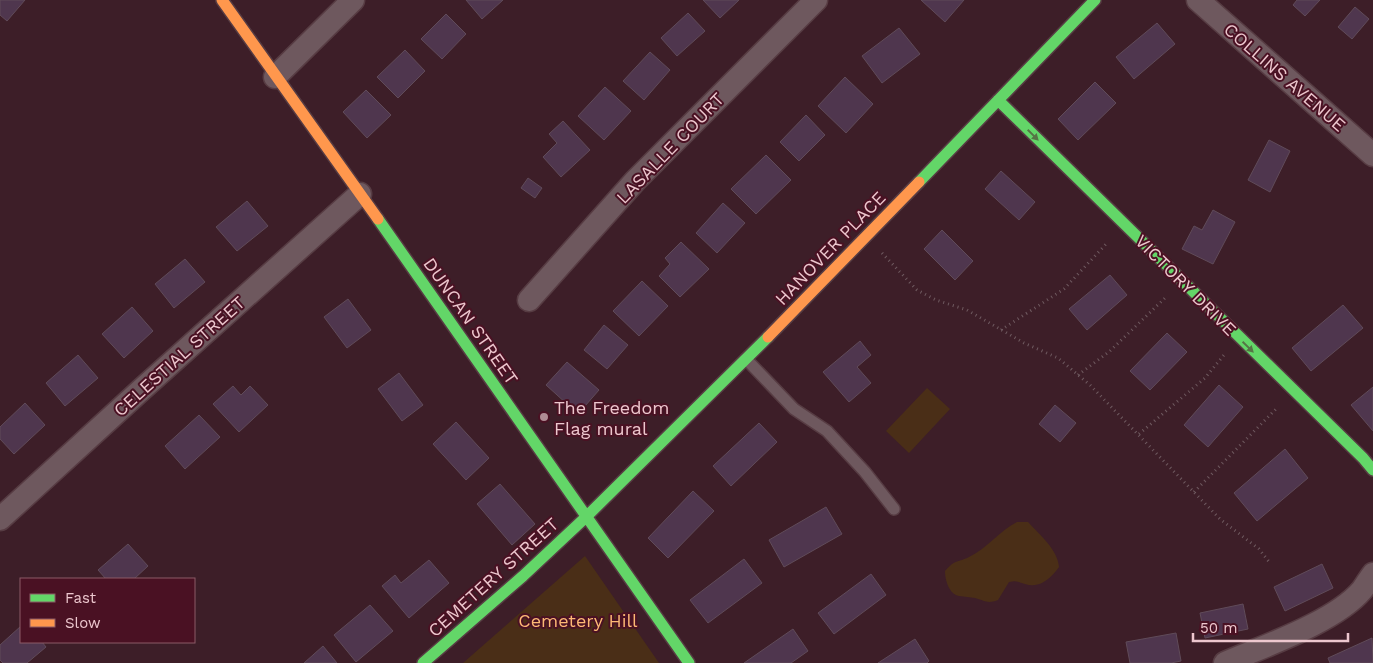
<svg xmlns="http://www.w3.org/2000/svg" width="1373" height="663" viewBox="0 0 1373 663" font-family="'Work Sans',sans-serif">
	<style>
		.green { fill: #4a2e17 }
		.building { fill: #4f364e; stroke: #604b59 }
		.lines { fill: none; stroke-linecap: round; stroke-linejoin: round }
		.lane-casing { stroke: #573c43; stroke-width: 14 }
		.street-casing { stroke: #573c43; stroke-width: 25 }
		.fast-casing { stroke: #573c43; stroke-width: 14 }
		.slow-casing { stroke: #573c43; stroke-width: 14 }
		.path { stroke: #705b61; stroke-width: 3; stroke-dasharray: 1 4; stroke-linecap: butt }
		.lane { stroke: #6e585e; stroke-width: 11 }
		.street { stroke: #6e585e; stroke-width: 22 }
		.fast { stroke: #63d668; stroke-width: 11 }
		.slow { stroke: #ff974d; stroke-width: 11 }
		.oneway { fill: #567446 }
		.poi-dot { fill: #af8c94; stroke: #4a1123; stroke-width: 2 }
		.labels { text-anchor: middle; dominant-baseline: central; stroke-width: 4; stroke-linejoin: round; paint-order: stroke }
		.street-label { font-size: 18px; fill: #edc7ce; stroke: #4a1123 }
		.poi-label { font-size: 18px; fill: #edc7ce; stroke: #4a1123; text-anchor: start }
		.park-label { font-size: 18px; fill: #fdb975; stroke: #4a1123 }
	</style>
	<rect width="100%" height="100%" fill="#3d1e28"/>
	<path class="green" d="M927,388L950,409L909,453L886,431Z
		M1017,522H1028C1040,535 1058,550 1059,567C1051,578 1040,589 1025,584C1017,582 1018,580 1009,582L998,600C987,604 986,601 975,598C970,597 965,597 959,596C949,594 945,580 945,571C957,558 955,564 969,557C988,548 999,531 1017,522Z
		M585,556L659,663H463Z"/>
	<path class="building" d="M0,0H25L7,21L0,15Z
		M466,0H503L482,19Z
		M703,0H739L720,18Z
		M921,0H964L945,22Z
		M1297,0H1320L1305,16L1293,5Z
		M1355,7L1369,19L1352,39L1338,27Z
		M688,13L705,31L677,56L661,38Z
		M446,14L466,34L442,59L421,39Z
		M1157,23L1175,44L1134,79L1116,57Z
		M899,28L920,54L882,83L862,56Z
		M405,50L425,71L398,98L377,77Z
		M650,52L670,70L644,100L623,81Z
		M845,77L873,104L846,133L818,106Z
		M1095,82L1116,103L1078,140L1058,119Z
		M605,87L631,111L604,140L578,116Z
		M366,90L391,115L367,138L343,112Z
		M806,115L825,135L799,161L780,142Z
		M563,121L590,150L561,177L543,157L557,143L549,134Z
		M1269,140L1290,151L1270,192L1248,180Z
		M766,155L791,180L756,214L731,189Z
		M1001,171L1035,202L1019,220L985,189Z
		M528,178L542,188L535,198L521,188Z
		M247,201L268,226L237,251L216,227Z
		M723,203L745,223L717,253L696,233Z
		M1213,210L1235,222L1213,264L1182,249L1194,226L1202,230Z
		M942,230L973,261L955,280L924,249Z
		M681,242L709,269L680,297L659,276L670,264L665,258Z
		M185,259L205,282L174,308L155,284Z
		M1110,275L1127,295L1087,330L1069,309Z
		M642,281L668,306L639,336L613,311Z
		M348,299L371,330L347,348L324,317Z
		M1343,305L1363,328L1311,371L1292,348Z
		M132,307L153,331L124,358L102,334Z
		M604,325L628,345L607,369L584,350Z
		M1167,333L1187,352L1150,390L1130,371Z
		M860,341L871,355L857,367L871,383L849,402L823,372Z
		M78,355L98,378L65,406L46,383Z
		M567,362L599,390L578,414L546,385Z
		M399,373L423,405L402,421L378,389Z
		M1219,385L1243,407L1208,447L1184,425Z
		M233,386L241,395L250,386L268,405L239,432L213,404Z
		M1373,387V431L1351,405Z
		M25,403L45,425L14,454L0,439V427Z
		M1055,405L1076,423L1060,442L1039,424Z
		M199,415L220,437L185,469L165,446Z
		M456,422L489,458L466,480L433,444Z
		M759,423L777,442L731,486L713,466Z
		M1285,449L1308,478L1257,521L1234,493Z
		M500,484L535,524L512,545L477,504Z
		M693,491L714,511L668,558L648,538Z
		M826,507L842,534L784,567L769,540Z
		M128,544L148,566L134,579H106L98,570Z
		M744,559L762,583L708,623L690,600Z
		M429,560L449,583L409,618L382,586L395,575L401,583Z
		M1322,564L1333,588L1285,611L1274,587Z
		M871,574L886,595L834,634L818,613Z
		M1243,604L1248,629L1205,638L1200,613Z
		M370,605L393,631L356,662L334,635Z
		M21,626V642H42L46,647L27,663H3L0,660V645Z
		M793,629L808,651L791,663H744Z
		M1176,633L1181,661L1171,663H1130L1126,642Z
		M1372,638L1373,663H1330L1328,658Z
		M915,639L929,661L927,663H878Z
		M323,646L337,663H304Z"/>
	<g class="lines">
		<g class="lane-casing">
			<path id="lane" d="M746,359L794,409L827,431L865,472L894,509"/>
		</g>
		<g class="street-casing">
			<path id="street" d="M1198,0L1373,155
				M275,77L353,0
				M529,300L635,181L816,0
				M0,519L141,390L360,194
				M1225,663C1264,646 1335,622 1362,590C1366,585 1369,579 1373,574"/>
		</g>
		<g class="fast-casing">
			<path id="fast" d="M998,100L1363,458L1373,470
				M919,182L1095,0
				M378,219L689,663
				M423,663L523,576L586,517L768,337"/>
		</g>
		<g class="slow-casing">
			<path id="slow" d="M222,0L378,219
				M768,337L919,182"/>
		</g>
		<path class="path" d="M882,253L917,290L936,300L967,310L1024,343L1058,358L1090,385L1220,519L1259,549L1270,563
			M1001,330L1064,289L1108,242
			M1078,375L1110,351L1165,298
			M1139,434L1205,378L1224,355
			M1194,492L1278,407"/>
		<use href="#lane" class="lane"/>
		<use href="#street" class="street"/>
		<use href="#fast" class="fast"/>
		<use href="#slow" class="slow"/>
	</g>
	<defs><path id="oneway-solid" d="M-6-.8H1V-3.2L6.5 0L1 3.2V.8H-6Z" transform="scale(1.25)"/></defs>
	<g class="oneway">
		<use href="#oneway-solid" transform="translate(1033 135) rotate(45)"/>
		<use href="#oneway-solid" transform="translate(1248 347) rotate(44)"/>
	</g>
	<circle class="poi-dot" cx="544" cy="417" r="5"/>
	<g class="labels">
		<g class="street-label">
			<text transform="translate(1285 77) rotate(41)">COLLINS AVENUE</text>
			<text transform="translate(670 148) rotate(-46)">LASALLE COURT</text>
			<text transform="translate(830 248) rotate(-46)">HANOVER PLACE</text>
			<text transform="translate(1186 285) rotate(45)">VICTORY DRIVE</text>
			<text transform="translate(471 321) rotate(55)">DUNCAN STREET</text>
			<text transform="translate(179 356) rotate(-42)">CELESTIAL STREET</text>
			<text transform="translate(493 577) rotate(-42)">CEMETERY STREET</text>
		</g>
		<g class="poi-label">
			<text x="554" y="407">The Freedom<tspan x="554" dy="21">Flag mural</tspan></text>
		</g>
		<g class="park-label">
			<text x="578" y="620">Cemetery Hill</text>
		</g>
	</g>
	<rect x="20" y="578" width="175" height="65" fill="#4a1123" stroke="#8b5a67"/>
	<rect x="30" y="594" width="25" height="8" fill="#63d668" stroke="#8b5a67"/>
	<text x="65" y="603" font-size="15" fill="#edc7ce">Fast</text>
	<rect x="30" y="619" width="25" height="8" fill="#ff974d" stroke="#8b5a67"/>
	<text x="65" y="628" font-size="15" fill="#edc7ce">Slow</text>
	<path d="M1193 633v8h155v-8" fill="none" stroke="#edc7ce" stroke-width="2.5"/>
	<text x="1200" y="633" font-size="15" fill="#edc7ce" stroke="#4a1123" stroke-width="4" paint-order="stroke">50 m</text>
</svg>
